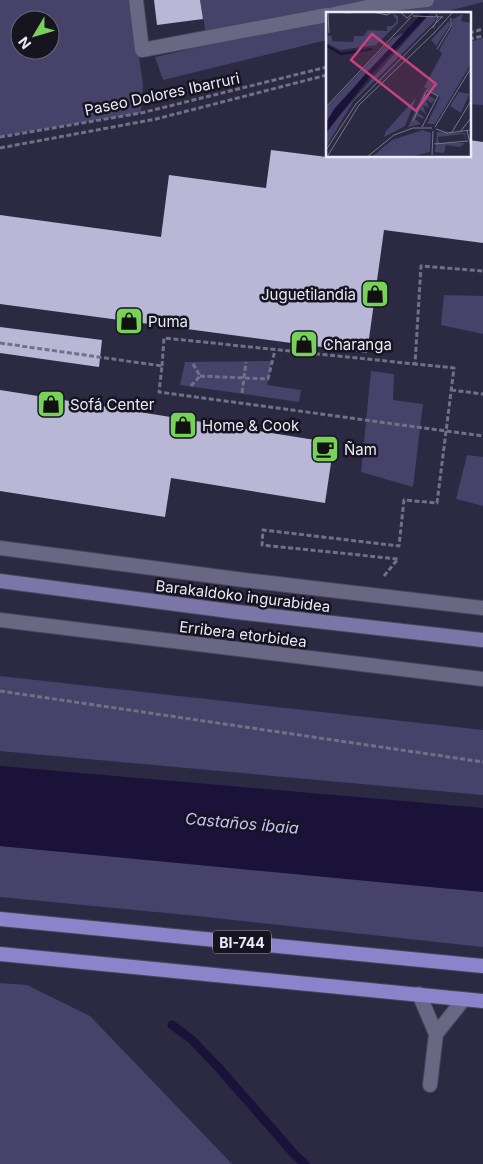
<svg xmlns="http://www.w3.org/2000/svg" width="483" height="1164" viewBox="0 0 483 1164" font-family="Inter,sans-serif">
	<style>
		.green { fill: #474269; fill-rule: evenodd }
		.water { fill: #1a1239 }
		.lines { fill: none; stroke-linecap: round; stroke-linejoin: round }
		.stream { stroke: #1a1239; stroke-width: 9 }
		.building { fill: #b9b7d6 }
		.service-casing { stroke: #48455b; stroke-width: 16 }
		.tertiary-casing { stroke: #48455b; stroke-width: 16 }
		.secondary-casing { stroke: #48455b; stroke-width: 16 }
		.primary-casing { stroke: #48455b; stroke-width: 16 }
		.path { stroke: #727086; stroke-width: 3; stroke-dasharray: 5 2.5; stroke-linecap: butt }
		.service { stroke: #696784; stroke-width: 14 }
		.tertiary { stroke: #696784; stroke-width: 14 }
		.secondary { stroke: #7b76a7; stroke-width: 14 }
		.primary { stroke: #8c84ca; stroke-width: 14 }
		.labels { text-anchor: middle; dominant-baseline: central; stroke-width: 5; stroke-linejoin: round; paint-order: stroke }
		.shield { fill: #15141f; stroke: #abaab9; stroke-width: 1 }
		.shield-label { font-size: 14px; font-weight: bold; fill: #ebeafb }
		.street-label { font-size: 15px; fill: #ebeafb; stroke: #15141f }
		.poi-label { font-size: 15px; fill: #ebeafb; stroke: #15141f; text-anchor: start }
		.water-label { font-size: 16px; font-style: italic; fill: #c4c0fa; stroke: #15141f }
		.inset-river { fill: none; stroke: #1a1239; stroke-width: 2.5 }
		.inset-road { fill: none; stroke: #78768c; stroke-width: 1 }
		.view { fill: #ca427b; fill-opacity: 0.15; stroke: #ca427b; stroke-width: 2.5 }
		.inset-edge { fill: none; stroke: #ebeafb; stroke-width: 2.5 }
	</style>
	<rect width="100%" height="100%" fill="#2c2942"/>
	<path class="green" d="M0,0H131L143,85L141,113L0,136ZM20,20H50V50H20Z
		M200,0H483V2L436,14H327V40L163,80L155,57L208,45Z
		M483,38V105L469,104V42Z
		M444,295L483,296V334L441,325Z
		M272,361L267,385L301,390L299,402L180,385L185,362Z
		M371,371L394,374L393,400L423,404L413,487L361,472Z
		M467,455L483,457V506L456,499Z
		M0,676L483,730V795L0,751Z
		M0,846L483,890V947L197,916L0,897Z
		M0,983L27,985L90,1016L232,1164H0Z"/>
	<path class="water" d="M0,766L483,808V892L0,846Z"/>
	<g class="lines">
		<path class="stream" d="M172,1025L191,1039L218,1067L295,1155L305,1164"/>
	</g>
	<path class="building" d="M154,0H200L203,19L157,25Z
		M469,140L483,142V243L384,230L367,353L0,304V215L161,237L169,175L266,188L271,150L327,157L328,156H469Z
		M0,327L102,340L99,367L0,353Z
		M0,390L334,443L325,503L171,478L165,517L0,491Z"/>
	<g class="lines">
		<g class="service-casing">
			<path id="service" d="M136,0L142,50L327,15
				M334,14L372,6L427,0
				M419,994L436,1034L430,1085
				M436,1034L464,999"/>
		</g>
		<g class="tertiary-casing">
			<path id="tertiary" d="M0,548L244,580L483,608
				M0,620L483,679"/>
		</g>
		<g class="secondary-casing">
			<path id="secondary" d="M0,581L237,612L483,640"/>
		</g>
		<g class="primary-casing">
			<path id="primary" d="M0,919L483,966
				M0,954L483,1001"/>
		</g>
		<path class="path" d="M469,33L483,29
			M469,39L483,36
			M0,137L141,113L327,67
			M0,148L156,119L327,75
			M0,343L162,366L159,392L483,436
			M162,366L164,338L415,364L421,266L483,271
			M200,376L268,379L275,350
			M191,386L200,376L192,362
			M451,390L483,394
			M242,393L246,362
			M384,576L398,559L262,545L263,530L399,546L404,500L437,503L454,368L415,364
			M0,691L483,762"/>
		<use href="#service" class="service"/>
		<use href="#tertiary" class="tertiary"/>
		<use href="#secondary" class="secondary"/>
		<use href="#primary" class="primary"/>
	</g>
	<defs>
		<g id="shop-square" transform="scale(1.4375)"><rect x="-9" y="-9" width="18" height="18" rx="4" fill="#78d158" stroke="#15141f"/><path d="M-5-2.5h2.3a2.7 3.5 0 0 1 5.4 0H5L5.5 6h-11ZM-1.5-2.5h3a1.5 2.3 0 0 0-3 0Z" fill="#111"/></g>
		<g id="cafe-square" transform="scale(1.4375)"><rect x="-9" y="-9" width="18" height="18" rx="4" fill="#78d158" stroke="#15141f"/><path d="M-5.5-4.5H6V0H3Q3 3.5 0 3.5H-2.5Q-5.5 3.5-5.5 0ZM3-3.2v2h1.7v-2ZM-6 4.5H4V6H-6Z" fill="#111"/></g>
	</defs>
	<g fill-rule="evenodd">
		<use href="#shop-square" x="375" y="294"/>
		<use href="#shop-square" x="129" y="321"/>
		<use href="#shop-square" x="304" y="344"/>
		<use href="#shop-square" x="51" y="404"/>
		<use href="#shop-square" x="183" y="425"/>
		<use href="#cafe-square" x="325" y="449"/>
	</g>
	<g class="labels">
		<rect class="shield" x="213" y="930.5" width="58" height="23" rx="4"/>
		<g class="shield-label">
			<text x="242" y="942">BI-744</text>
		</g>
		<g class="street-label">
			<text transform="translate(162 94) rotate(-12)">Paseo Dolores Ibarruri</text>
			<text transform="translate(243 596) rotate(7)">Barakaldoko ingurabidea</text>
			<text transform="translate(243 634) rotate(7)">Erribera etorbidea</text>
		</g>
		<g class="poi-label">
			<text x="356" y="294" text-anchor="end">Juguetilandia</text>
			<text x="148" y="321">Puma</text>
			<text x="323" y="344">Charanga</text>
			<text x="70" y="404">Sofá Center</text>
			<text x="202" y="425">Home &amp; Cook</text>
			<text x="344" y="449">Ñam</text>
		</g>
		<g class="water-label">
			<text transform="translate(242 823) rotate(5)">Castaños ibaia</text>
		</g>
	</g>
	<g transform="translate(326 12)">
		<rect width="145" height="145" fill="#2c2942"/>
		<path d="M66,1L72,4V11L50,33L14,38L0,31V23L6,24V29L27,30L28,24H38L42,18L61,19V14H66L71,9ZM137,2L135,9L145,11V52L109,112H101L114,85L98,75L116,42L113,38L125,17L127,7ZM102,4L110,6L109,9L27,90L0,135V121L12,105ZM123,9L124,13L110,34L105,28ZM80,20L37,64L0,110V96L67,26ZM99,78V82L109,87L106,91L100,88L103,96L97,93L100,102L94,98L92,101L98,105L97,107L91,104L89,107L95,112L82,115ZM145,78L135,101L124,94L133,80L143,82ZM90,86L79,114L58,125L60,119ZM97,118L105,121L104,140L83,145H46L66,128ZM111,120L139,121L140,128L138,122L112,125L113,131H139L134,135L120,133L118,141L109,140Z" fill="#474269"/>
		<path d="M97,0H105L45,63L0,121V110L9,96Z" fill="#1a1239"/>
		<path class="inset-river" d="M0,33L15,42L46,37"/>
		<path class="inset-road" d="M2,0L3,21M8,0L25,1M47,0L61,3L66,0M74,0L81,6L89,0M128,0L145,1M87,4L117,5M107,16L112,6L110,2M108,21L127,0M111,37L125,14V6M0,95L85,5M87,109L101,78L112,84L96,115M109,115L145,56M110,117L121,121L145,118M141,119L145,135M126,120L145,89M134,120L145,106M108,132L142,129M0,138L30,92L117,4M106,143L107,119M1,145L33,93L109,20M41,145L68,123L87,116H106M91,145H123"/>
		<path class="view" d="M46,22L110,72L90,99L25,48Z"/>
		<rect width="145" height="145" class="inset-edge"/>
	</g>
	<g transform="translate(35 35) rotate(232)"><circle r="24" fill="#15141f" stroke="#6b6a77"/>
	<path d="M0-4L9 19L0 12L-9 19Z" fill="#78d158"/>
	<text y="-8" font-size="14" font-weight="bold" text-anchor="middle" fill="#ebeafb">N</text>
	</g>
</svg>
